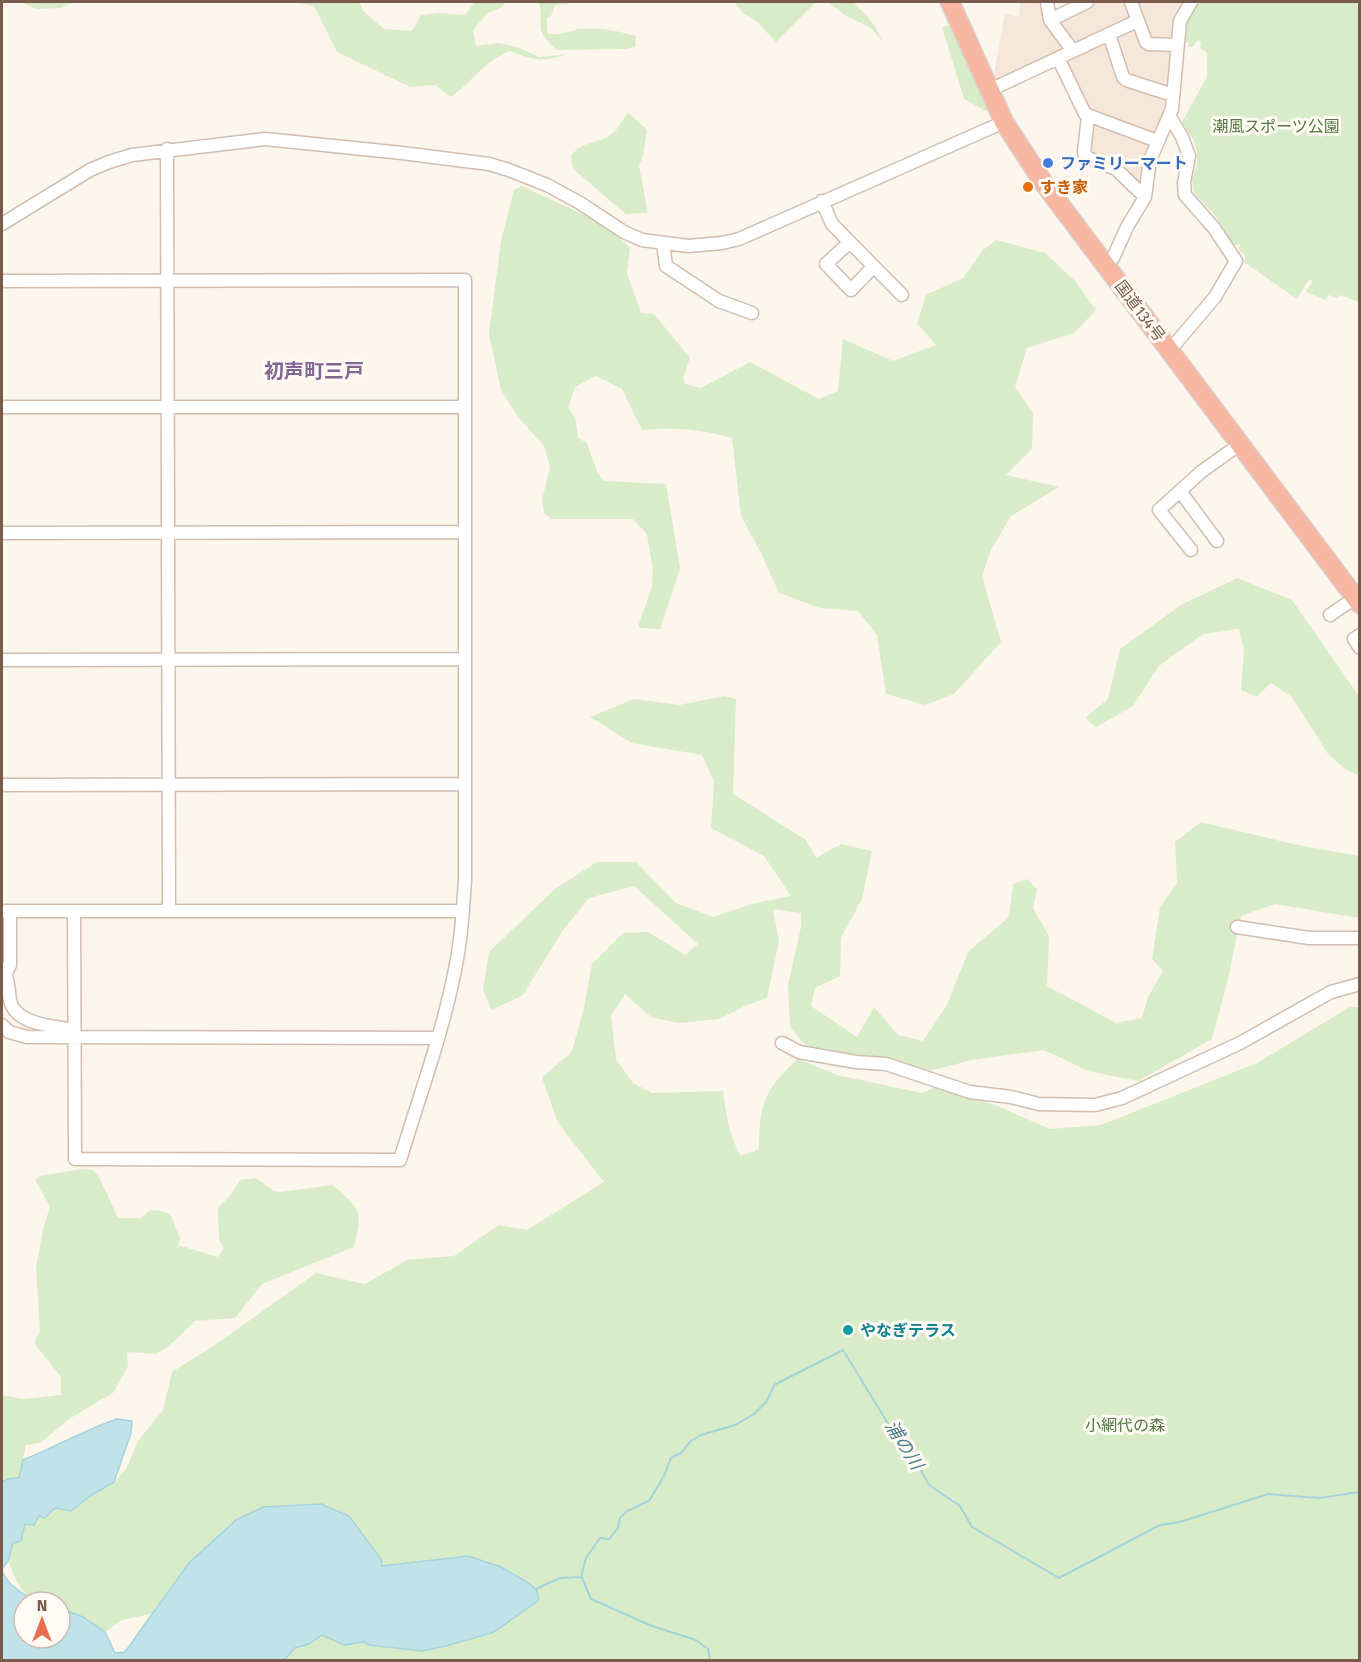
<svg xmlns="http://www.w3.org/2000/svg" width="1361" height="1662" viewBox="0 0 1361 1662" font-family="'Fira Sans','Noto Sans JP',sans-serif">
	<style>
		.residential { fill: #f5e8da }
		.green { fill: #d8ecc9 }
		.water { fill: #bfe3e8; stroke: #a5d3da; stroke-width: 1.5 }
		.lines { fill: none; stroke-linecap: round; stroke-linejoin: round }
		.stream { stroke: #a5d3da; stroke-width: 2 }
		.minor-casing { stroke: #d1beb0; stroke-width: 15 }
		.highway-casing { stroke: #dad1cd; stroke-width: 21 }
		.minor { stroke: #fff; stroke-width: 12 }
		.highway { stroke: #f7b7a3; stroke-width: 18 }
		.shop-dot { fill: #3f7fe0; stroke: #fffaf3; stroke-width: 2 }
		.food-dot { fill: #e8710a; stroke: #fffaf3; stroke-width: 2 }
		.culture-dot { fill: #0f9aa8; stroke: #fffaf3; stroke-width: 2 }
		.labels { text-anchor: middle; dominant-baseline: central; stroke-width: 6; stroke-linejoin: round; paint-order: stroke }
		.park-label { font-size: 16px; fill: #537a41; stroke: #fffaf3 }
		.shop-label { font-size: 16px; font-weight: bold; fill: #366cbe; stroke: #fffaf3; text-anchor: start }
		.food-label { font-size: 16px; font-weight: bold; fill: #c56008; stroke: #fffaf3; text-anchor: start }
		.street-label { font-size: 16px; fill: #7a5c4d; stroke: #fffaf3 }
		.culture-label { font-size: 16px; font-weight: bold; fill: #0d838f; stroke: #fffaf3; text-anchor: start }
		.water-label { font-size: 18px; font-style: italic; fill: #437c86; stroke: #fffaf3 }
		.quarter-label { font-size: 20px; font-weight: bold; fill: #846695; stroke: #fffaf3 }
	</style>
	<rect width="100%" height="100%" fill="#fdf6ec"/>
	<path class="residential" d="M1020,2H1044L1066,47L1065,51L997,81L994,73L1005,13L1019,17Z
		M1092,2H1128L1132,19L1076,45L1056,19Z
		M1134,2H1187L1174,39L1152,41Z
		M1134,26L1144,44L1174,50L1171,88L1129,78L1114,35Z
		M1104,40L1108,41L1121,80L1169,98L1171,101L1155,136L1091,114L1064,59Z
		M1094,122L1151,142L1144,188L1089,156L1090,125Z"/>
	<path class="green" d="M2,2H73L61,8L36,9L23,3Z
		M294,2H359L363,11L384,29L412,31L421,15L439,13L465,15L475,2H507L498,9L488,13L473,30L476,46L498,43L517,47L539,57L569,54C542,62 536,61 510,51C485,60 472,82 451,97L435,85L410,87L337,52L314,6Z
		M539,2H569V4L555,5L551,16L547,19V33C559,37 567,31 579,29C600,27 617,31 636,36L635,47L626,49L557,50C532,29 545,27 539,2Z
		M734,2H816L776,42L756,21L744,14Z
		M828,2H853C866,14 876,25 883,42L870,27L846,16Z
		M1196,2H1359V302L1340,295L1338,298L1329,295L1326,300L1306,292L1313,281L1309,279L1297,299L1244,262L1246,256L1239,250L1240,244L1234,246L1215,215L1194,193L1192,182L1197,164V152L1194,141L1182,122L1207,77V53L1200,48L1201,42L1198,40L1192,47H1188V42L1182,41L1185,22Z
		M954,24L990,113L964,99L942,27Z
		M628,112L647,130L643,156L639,166L648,213L626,214L573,169L571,157C580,141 596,144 609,136C617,132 623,119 628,112Z
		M522,186L604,224L630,247L627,273L641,313L654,314L690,358L683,378L686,384L701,388L750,362L819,399L838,391L843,339L893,361L936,345L917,323L926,295L963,278L982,251L996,240L1045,253L1075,281L1096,310L1074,333L1027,348L1015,387L1033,414L1032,449L1006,475L1059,487L1011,516L991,550L982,576L1001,642L954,694L925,705L886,694L877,635L858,611L820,608L779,593L762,555L741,516L732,438C701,429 674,427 642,430L622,389L596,376L575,387L568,408L575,417L578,438L587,443L598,474L605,481L666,484L680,569L660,629L641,628L638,626L652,587L653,571L647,534L633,519H551L544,513L542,500L550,467L544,446L519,418L501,390L489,334L501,241L514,190Z
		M1237,578L1292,600L1359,696V776L1344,768L1328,754L1292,697L1271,683L1256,697L1241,690L1244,649L1239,629L1203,634L1159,666L1133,706L1096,727L1085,718L1108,699L1120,649L1181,605Z
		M725,696L736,699L733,794L806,840L816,858L841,844L872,851L862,899L841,938L840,976L815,988L811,1006L857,1037L874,1007L898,1035L923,1041L947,1005L968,952L1009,917L1013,884L1027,879L1037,889L1033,908L1049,936L1047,986L1116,1023L1142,1018L1148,997L1163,971L1152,959L1160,907L1177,883L1175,842L1201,822L1293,844L1359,856V918L1275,904L1241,916L1228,979L1212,1039L1138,1081L1088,1071L1044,1050L972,1060L930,1071L809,1049L790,1027L788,985L801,927V913L773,909L779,941L767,998L745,1006L719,1019L678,1023L651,1017L625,994L611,1015L616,1059L633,1083L652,1093L723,1091C726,1114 729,1136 741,1156L759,1149C759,1105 765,1088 798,1059L837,1075L922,1093L936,1087L995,1105L1050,1129L1101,1125L1257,1063L1350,1007H1359V1660H593L592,1659L589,1660H176L125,1652L150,1614L122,1620L105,1632L83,1617L60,1608V1602C25,1602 20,1591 8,1561L13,1543L21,1541L25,1524L55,1508L71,1511L90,1496L114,1482L126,1469L138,1441L163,1410L172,1372L222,1340L316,1273L365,1284L407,1260L454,1256L499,1225L527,1230L604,1182L558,1123L542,1078L572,1051L584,1008L592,964L623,933L648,932L685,955L698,944L634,886L589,898L563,930L523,995L492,1010L483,990L489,952L555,889L597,862H636L676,903L713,917L751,904L791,896L764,856L711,828L714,781L702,755L632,743L590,717L634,699L679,705Z
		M81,1169L93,1170L99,1177L118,1218H141L150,1210C179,1211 169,1220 181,1238L178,1245L218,1257L224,1249L219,1239L218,1208L231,1195L240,1180L256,1178L274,1191L281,1192L333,1185C361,1210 363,1210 354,1247L262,1284L235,1318L195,1321L168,1347L156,1354L127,1352L128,1366L114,1392L69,1419L40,1443L26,1445L19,1478L2,1479V1395L23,1399L61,1395V1377L34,1343L40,1331L36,1267L43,1229L50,1207L35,1180L40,1176Z"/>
	<path class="water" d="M117,1419L132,1421L131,1433L114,1482L90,1496L71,1511L55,1508L45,1518L39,1516L34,1525L25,1524L21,1541L13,1543L8,1561L2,1569V1482L7,1479L19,1478L23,1460C55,1447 85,1430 117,1419Z
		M321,1504L349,1516L381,1559L382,1566L468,1556L501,1567L527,1582L536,1589L539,1600L494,1632L446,1646L422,1651L369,1645L364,1642L344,1645L322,1635L309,1644L295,1648L284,1660H2V1571C9,1588 28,1598 45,1602H24V1638H60V1608L83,1617L105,1632L115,1653L125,1652L189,1563L236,1520L263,1507Z"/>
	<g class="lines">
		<path class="stream" d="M582,1578L591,1599L652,1626L696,1640L708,1649L710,1660
			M536,1589L560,1578L581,1577L586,1558L600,1538L609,1539L618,1528L620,1518L627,1511L649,1501L664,1476L671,1458L681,1453L691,1441L701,1435L735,1425L754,1414L767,1401L774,1385L843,1350L900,1443L916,1461L929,1485L960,1506L972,1527L1059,1578L1160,1525L1180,1522L1268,1494L1319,1498L1360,1492"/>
		<g class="minor-casing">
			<path id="minor" d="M1047,2L1050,20L1073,51
				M1131,2L1146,42L1149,44L1177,45
				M1050,20L1087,2
				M1109,34L1123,77L1126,80L1173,95
				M1058,58L1085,114L1157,141
				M990,90L1137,21
				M1088,116L1084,153L1088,158L1116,169L1145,197
				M167,149L169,911
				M822,201L832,224L902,295
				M2,224L90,170L109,162L132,155L265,139L402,153L489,164L509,170L547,185L580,203L624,232L642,240L688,246L722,243L739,239L1004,122
				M850,242L826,264L851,290L873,267
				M663,243L666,266L719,301L752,313
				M1105,265L1113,258L1127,227L1145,197L1150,160L1172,109L1180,21L1191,2
				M2,281L465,280V881C463,907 462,933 457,959C445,1027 420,1094 400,1160L75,1159L74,911H2
				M1170,350L1215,297L1236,261L1214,228L1185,195L1184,183L1189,156L1182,137L1170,117
				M2,407H465
				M1180,491L1217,541
				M2,533L465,532
				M1191,550L1159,510L1201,472L1240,444
				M1330,615L1355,598
				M1360,635L1354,639L1360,648
				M2,660L465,659
				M2,785L465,784
				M74,911H463
				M1237,927L1309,938H1360
				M2,969C9,977 8,989 10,1000C15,1025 54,1026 74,1030
				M6,973L10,965V911
				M2,1025L9,1032L27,1037L437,1038
				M782,1043L799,1052L856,1062L886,1064L970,1092L1011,1097L1039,1104L1095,1105L1122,1098L1135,1092L1240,1043L1331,992L1360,984"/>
		</g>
		<g class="highway-casing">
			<path id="highway" d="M950,2L1004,122L1043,182L1360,604"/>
		</g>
		<use href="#minor" class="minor"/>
		<use href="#highway" class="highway"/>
	</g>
	<circle class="shop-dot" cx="1048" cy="163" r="6"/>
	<circle class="food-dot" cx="1028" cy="187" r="6"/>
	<circle class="culture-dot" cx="848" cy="1330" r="6"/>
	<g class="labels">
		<g class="park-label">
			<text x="1276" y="126">潮風スポーツ公園</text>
			<text x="1125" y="1425">小網代の森</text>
		</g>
		<g class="shop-label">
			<text x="1060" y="163">ファミリーマート</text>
		</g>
		<g class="food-label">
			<text x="1040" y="187">すき家</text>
		</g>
		<g class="street-label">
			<text transform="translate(1140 311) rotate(53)">国道134号</text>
		</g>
		<g class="culture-label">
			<text x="860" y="1330">やなぎテラス</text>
		</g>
		<g class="water-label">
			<text transform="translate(904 1445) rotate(58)">浦の川</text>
		</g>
		<g class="quarter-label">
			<text x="314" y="371">初声町三戸</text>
		</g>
	</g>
	<rect width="1361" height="1662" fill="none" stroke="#7a5c4d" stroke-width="6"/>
	<g transform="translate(42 1620)"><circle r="28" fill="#fffaf3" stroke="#cabbb1" stroke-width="1.5"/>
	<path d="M0-4.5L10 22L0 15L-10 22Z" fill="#e76f51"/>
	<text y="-9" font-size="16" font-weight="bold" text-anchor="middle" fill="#7a5c4d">N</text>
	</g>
</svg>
